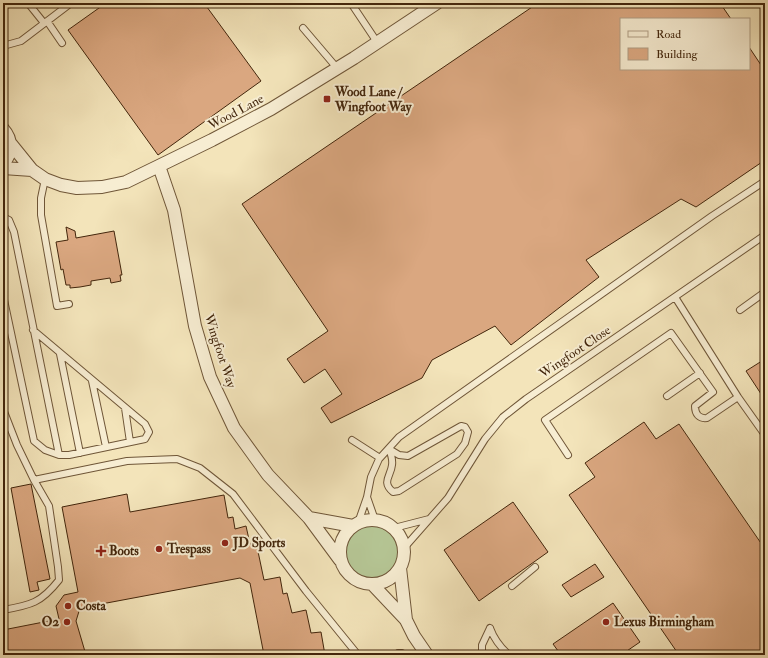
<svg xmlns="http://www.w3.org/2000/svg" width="768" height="658" viewBox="0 0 768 658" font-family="'IM FELL Double Pica',serif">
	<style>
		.green { fill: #b5c594; stroke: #7c7650 }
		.building { fill: #daa780; stroke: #43260c }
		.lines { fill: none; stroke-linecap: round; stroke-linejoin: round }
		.lane-casing { stroke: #6f5638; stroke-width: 8 }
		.street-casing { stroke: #6f5638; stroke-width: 14 }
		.lane { stroke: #f7edd2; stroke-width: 6 }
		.street { stroke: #f7edd2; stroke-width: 12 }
		.poi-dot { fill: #8f2418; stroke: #f7edd2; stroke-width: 1.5 }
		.labels { text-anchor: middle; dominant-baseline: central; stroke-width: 4; stroke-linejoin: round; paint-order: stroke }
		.poi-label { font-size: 13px; font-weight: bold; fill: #43260c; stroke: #f7edd2; text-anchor: start }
		.street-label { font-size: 13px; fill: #43260c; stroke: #f7edd2 }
	</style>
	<rect width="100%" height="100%" fill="#f3e4ba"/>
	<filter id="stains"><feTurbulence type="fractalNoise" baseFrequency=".005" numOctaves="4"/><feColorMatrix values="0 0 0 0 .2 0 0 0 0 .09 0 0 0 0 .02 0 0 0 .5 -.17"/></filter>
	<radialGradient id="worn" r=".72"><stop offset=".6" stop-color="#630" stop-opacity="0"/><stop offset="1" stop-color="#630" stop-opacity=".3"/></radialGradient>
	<path class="green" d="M344 552a28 28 0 1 1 56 0a28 28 0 1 1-56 0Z"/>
	<path class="building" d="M106,3H204L261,81L158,155L68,30Z
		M538,3H720L731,19H621V69H749V47L765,71V160L696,207L681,199L586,260L599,277L511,345L495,326L432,360L422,378L331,423L321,408L342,394L325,369L304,383L287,359L328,331L242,204Z
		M66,227L75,231L76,238L114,231L122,275H120L121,281L111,283L110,278L91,281V285L80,287L70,288V285H66L63,269L61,270L56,242L68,240Z
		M765,359V400L746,371Z
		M644,422L656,439L679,424L765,549V655H679L569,495L595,477L585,463Z
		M31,484L50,579L37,582L39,590L30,592L11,488Z
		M127,494L130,512L224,495L228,518L233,517L235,529L246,526L250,544L256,542L264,580L280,577L283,594L287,593L292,613L306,610L311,633L321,632L325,655H264L250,583L240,578L80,608L76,621L86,655H3V630L59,619L56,606L64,595L78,592L62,507Z
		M513,502L548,552L479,601L444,550Z
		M595,564L604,577L571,597L562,585Z
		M613,603L640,642L621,655H561L553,644Z"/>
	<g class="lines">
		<g class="lane-casing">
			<path id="lane" d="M28,3L44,23
				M351,3L377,42
				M762,3L765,8
				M3,6L12,3
				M47,21L62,43
				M303,28L337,68
				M3,46L21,41L71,3
				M45,179L41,198V215L57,306L69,304
				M3,217L9,220L14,232L59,455H69L145,439L149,432L145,424L33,330
				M3,295L34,441L45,450L59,455
				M675,297L738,397L765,435
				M740,310L765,292
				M60,354L80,453
				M92,381L106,447
				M667,396L700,373
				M125,408L130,442
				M3,409L17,445L34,480L49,506L58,567L59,580C41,603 31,605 3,610
				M461,426L465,427L468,432L465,443L457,454L399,491L393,492C381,482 391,476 392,465C393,459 391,454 389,449L399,455L408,456Z
				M352,440L380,458
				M568,455L545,420L671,333L713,392L695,406C695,414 699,419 707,418L738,397
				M34,480L127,461L151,460L177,459L200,468L233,494L306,591L358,655
				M367,497L375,520
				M358,523L367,497L371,477L379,459L399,437L712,216L765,181
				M394,528L429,519
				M404,548L448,498L485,439L503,417L526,399L765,235
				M512,586L535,567
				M490,628C494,639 500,647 509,655
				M396,655L398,653H402L405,655
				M482,655V645L490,628"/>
		</g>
		<g class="street-casing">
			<path id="street" d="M3,129C13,140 12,154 3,164
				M11,144L32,170L45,179L61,185L77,188L102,187L126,182L212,140L271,109L354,58L437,3
				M159,166L174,210L195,326L210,377L234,428L268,475L309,518L340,560
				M3,168L32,170
				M309,518L353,526
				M340 552a32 32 0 1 1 64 0a32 32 0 1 1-64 0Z
				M400,568L406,620L414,636L427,655
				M373,585L406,620"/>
		</g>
		<use href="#lane" class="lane"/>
		<use href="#street" class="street"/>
	</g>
	<g class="poi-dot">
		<rect x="323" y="95" width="8" height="8" rx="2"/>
		<circle cx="225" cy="543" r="4"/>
		<circle cx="159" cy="549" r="4"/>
		<path d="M99 545h4v4h4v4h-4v4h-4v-4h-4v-4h4z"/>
		<circle cx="68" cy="606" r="4"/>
		<circle cx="67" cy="622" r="4"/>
		<circle cx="606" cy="622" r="4"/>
	</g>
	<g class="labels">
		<g class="poi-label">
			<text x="335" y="92">Wood Lane /<tspan x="335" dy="15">Wingfoot Way</tspan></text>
			<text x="233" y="543">JD Sports</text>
			<text x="167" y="549">Trespass</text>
			<text x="109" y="551">Boots</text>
			<text x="76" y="606">Costa</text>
			<text x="59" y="622" text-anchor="end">O2</text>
			<text x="614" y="622">Lexus Birmingham</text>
		</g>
		<g class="street-label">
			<text transform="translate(236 112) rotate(-28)">Wood Lane</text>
			<text transform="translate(220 351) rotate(72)">Wingfoot Way</text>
			<text transform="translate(575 352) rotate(-34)">Wingfoot Close</text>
		</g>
	</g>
	<rect width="768" height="658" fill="none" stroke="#f3e4ba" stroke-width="16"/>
	<rect x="4" y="4" width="760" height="650" fill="none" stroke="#43260c" stroke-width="2"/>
	<rect x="8" y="8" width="752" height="642" fill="none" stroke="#43260c"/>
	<rect x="620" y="18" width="130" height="52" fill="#f7edd2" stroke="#af9d83"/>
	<rect x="628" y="31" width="20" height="6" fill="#f7edd2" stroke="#af9d83"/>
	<text x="656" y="38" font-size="12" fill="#43260c">Road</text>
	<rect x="628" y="48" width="20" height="12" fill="#daa780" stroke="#af9d83"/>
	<text x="656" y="58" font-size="12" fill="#43260c">Building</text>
	<rect width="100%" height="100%" filter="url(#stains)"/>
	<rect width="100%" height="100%" fill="url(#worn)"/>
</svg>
